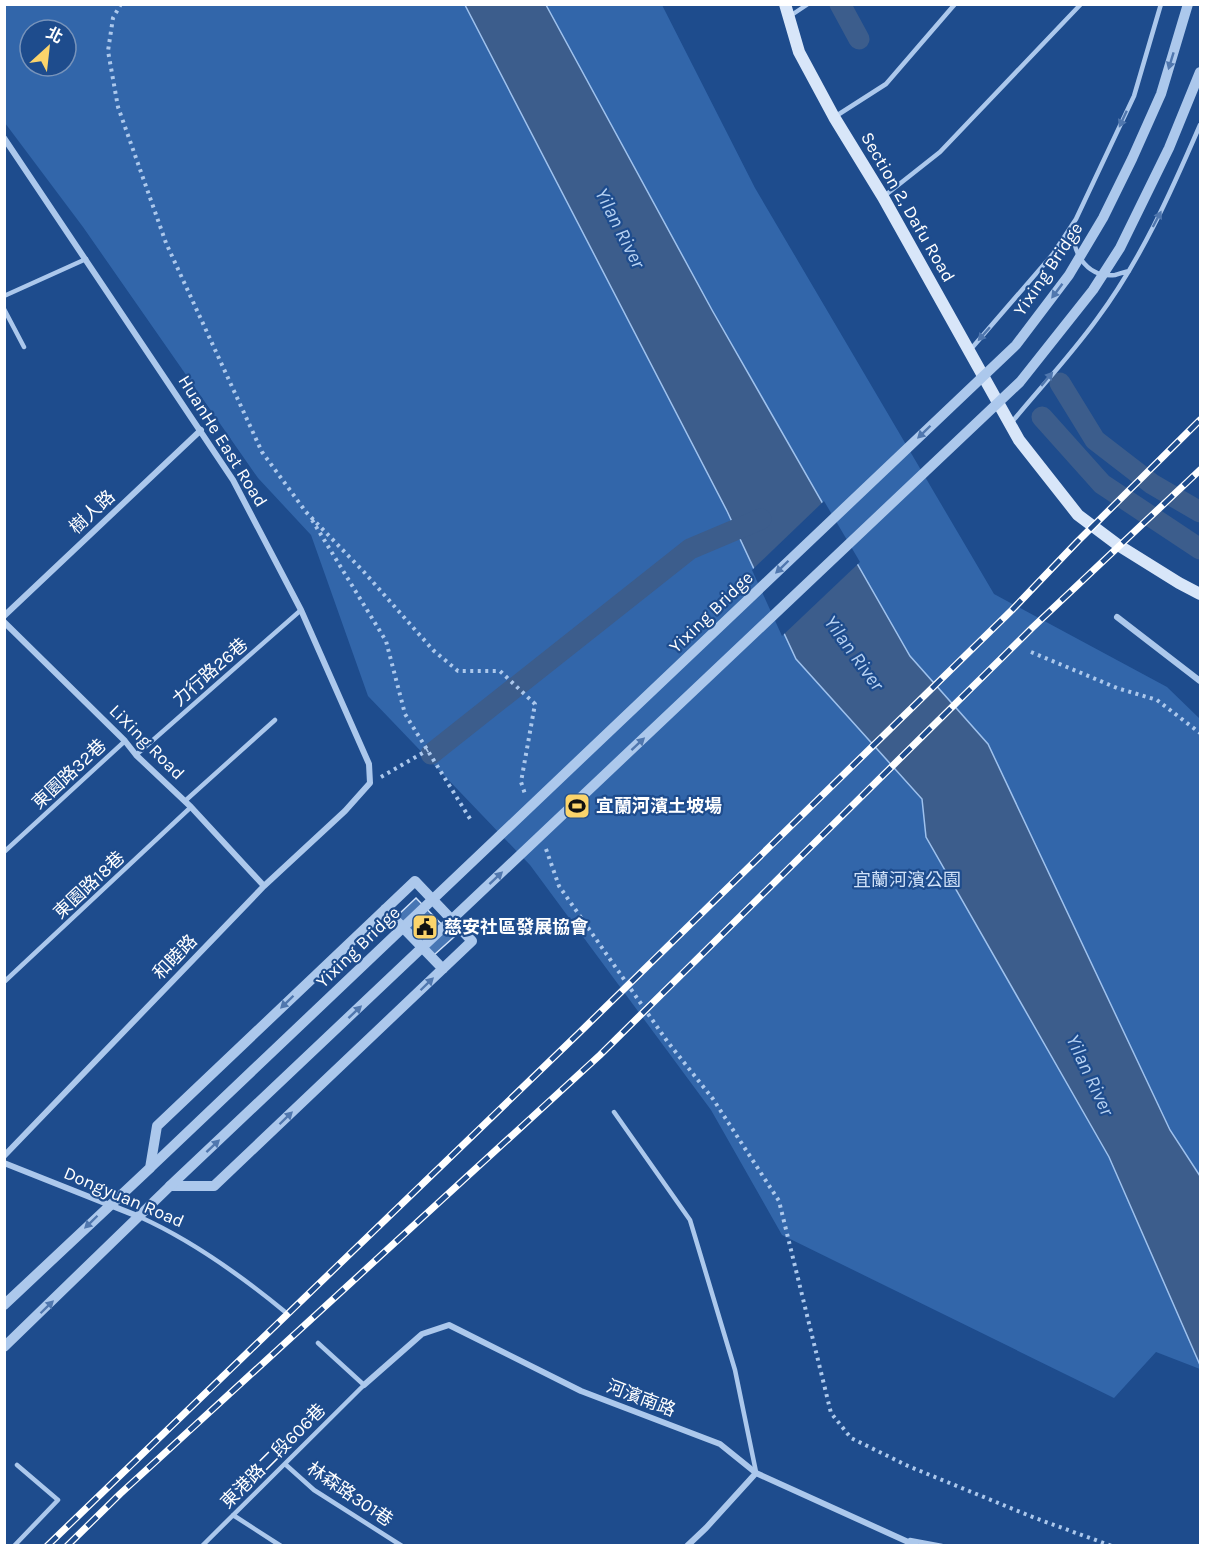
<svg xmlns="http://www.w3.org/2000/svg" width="1205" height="1550" viewBox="0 0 1205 1550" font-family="Karla,'Noto Sans TC',sans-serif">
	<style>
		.green { fill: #3266aa; fill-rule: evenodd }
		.water { fill: #3c5d8c; stroke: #9fc2ee; stroke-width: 1.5 }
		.pier { fill: #1e4c8d }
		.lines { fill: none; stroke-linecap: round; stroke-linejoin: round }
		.canal { stroke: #3c5d8c; stroke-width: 21 }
		.building { fill: #4776b4; stroke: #d1e2f9; stroke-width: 1.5 }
		.path { stroke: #acc8ec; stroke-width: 4; stroke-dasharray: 3 4.5; stroke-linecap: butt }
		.service { stroke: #acc8ec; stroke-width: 4.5 }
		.minor { stroke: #acc8ec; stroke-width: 6 }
		.tertiary { stroke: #acc8ec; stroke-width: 10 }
		.secondary { stroke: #d8e6f9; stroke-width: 12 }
		.rail-casing { stroke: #fff; stroke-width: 7 }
		.rail { stroke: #1e4c8d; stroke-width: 4.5; stroke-dasharray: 14; stroke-linecap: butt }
		.tertiary-bridge { stroke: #acc8ec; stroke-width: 10 }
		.oneway { fill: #5077ae }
		.labels { text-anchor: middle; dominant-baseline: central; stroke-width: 4.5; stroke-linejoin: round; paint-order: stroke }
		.street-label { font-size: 18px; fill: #fff; stroke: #1e4c8d }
		.poi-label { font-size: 18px; font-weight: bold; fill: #fff; stroke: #1e4c8d; text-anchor: start }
		.park-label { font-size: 18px; fill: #d1e2f9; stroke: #1e4c8d }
		.water-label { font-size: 20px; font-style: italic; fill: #b7d2f3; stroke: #1e4c8d }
	</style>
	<rect width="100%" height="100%" fill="#1e4c8d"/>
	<path class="green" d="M5,5H662L755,188L994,594L1167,687L1200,719V1369L1156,1352L1114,1398L782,1235L711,1110L530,865L368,696L311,535L258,478L83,227L5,123ZM30,30H66V66H30Z"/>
	<path class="water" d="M465,5H546L712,310L910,656L988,744L1170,1130L1200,1176V1365L1109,1157L926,837L922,799L796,659L727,511Z"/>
	<path class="pier" d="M824,501L860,562L782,636L752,570Z"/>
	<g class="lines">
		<path class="canal" d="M840,4L859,39
			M1060,383L1095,440L1152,484L1200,512
			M1042,417L1102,484L1200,549
			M431,754L690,549L761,519"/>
	</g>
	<path class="building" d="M416,898L454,937L434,955L397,916Z"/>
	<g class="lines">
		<path class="path" d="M121,4L113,18L108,51L118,107L166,243L262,452L306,512L364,572L433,650L458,671H500L535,704L521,782L525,794
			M312,520L386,641L405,714L472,822
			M1031,652L1117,688L1157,700L1200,733
			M381,777L428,750
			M546,849L559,886L667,1041L713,1099L779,1201L831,1413L851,1438L908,1466L1035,1518L1112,1546"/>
		<path class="service" d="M790,16L808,4
			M836,116L886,84L955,4
			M883,197L940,152L1081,4
			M1075,225C1069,250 1086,278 1115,275C1119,274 1124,272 1129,271
			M4,296L86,259
			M4,309L24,347
			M971,349L1053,254L1076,219L1134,96L1161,4
			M1012,422C1040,388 1071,355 1097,319C1141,260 1171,192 1200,125
			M136,755L301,610
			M185,801L275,720
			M4,852L125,741
			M4,982L191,807
			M614,1112L690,1220L735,1370L756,1472
			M140,1217C193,1241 239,1274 284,1311
			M285,1464L314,1490L402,1546
			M233,1515L281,1546
			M910,1540L942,1546
			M14,1546L58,1500L17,1465
			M202,1546L364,1385L318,1343"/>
		<path class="minor" d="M4,138L233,480L301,610L369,764L370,783L345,811L264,886L4,1156
			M4,616L201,430
			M1117,617L1200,681
			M4,622L125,741L136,755L191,807L264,886
			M4,1163L140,1217
			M364,1385L422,1334L449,1325L581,1391L720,1444L756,1473L917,1546
			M687,1546L706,1528L756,1473"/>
		<path class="tertiary" d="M385,909L443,969
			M4,1305L150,1168L157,1126L415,881L472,941L214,1186H170L4,1347"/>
		<path class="secondary" d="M785,4L799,52L834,117L883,197L1019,440L1078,515L1118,545L1179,583L1200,594"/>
		<g class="rail-casing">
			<path id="rail" d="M47,1546L579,1033L1012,610L1078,541L1200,420
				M67,1546L120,1494L600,1055L1032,628L1200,470"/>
		</g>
		<use href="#rail" class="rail"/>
		<path class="tertiary-bridge" d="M150,1168L1016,345L1069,275L1103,218L1132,159L1161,94L1188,4
			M170,1186L1020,382L1093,290L1120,248L1169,148L1200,72"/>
	</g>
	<defs><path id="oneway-solid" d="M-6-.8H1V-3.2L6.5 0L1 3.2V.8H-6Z" transform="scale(1.5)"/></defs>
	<g class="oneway">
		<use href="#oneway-solid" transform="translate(1171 61) rotate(107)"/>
		<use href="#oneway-solid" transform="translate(1123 119) rotate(115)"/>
		<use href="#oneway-solid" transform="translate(1157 219) rotate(-62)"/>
		<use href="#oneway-solid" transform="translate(1057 291) rotate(127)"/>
		<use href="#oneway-solid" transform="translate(984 334) rotate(131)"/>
		<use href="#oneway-solid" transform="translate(1047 379) rotate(-50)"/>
		<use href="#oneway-solid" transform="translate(924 432) rotate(136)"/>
		<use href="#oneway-solid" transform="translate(782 567) rotate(136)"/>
		<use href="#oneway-solid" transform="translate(638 744) rotate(-43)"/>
		<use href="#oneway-solid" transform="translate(496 878) rotate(-43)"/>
		<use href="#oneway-solid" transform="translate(427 984) rotate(-44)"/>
		<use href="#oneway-solid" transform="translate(287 1002) rotate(136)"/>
		<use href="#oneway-solid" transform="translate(355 1012) rotate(-43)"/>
		<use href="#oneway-solid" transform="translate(286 1118) rotate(-44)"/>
		<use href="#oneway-solid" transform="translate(213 1146) rotate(-43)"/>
		<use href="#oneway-solid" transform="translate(91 1222) rotate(136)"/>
		<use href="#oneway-solid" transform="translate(47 1307) rotate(-44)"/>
	</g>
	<defs>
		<g id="stadium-square" transform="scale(1.35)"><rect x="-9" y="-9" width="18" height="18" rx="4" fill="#fbd46b" stroke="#1e4c8d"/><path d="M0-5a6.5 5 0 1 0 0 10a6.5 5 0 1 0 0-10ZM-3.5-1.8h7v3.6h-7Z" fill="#111"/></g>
		<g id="civic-square" transform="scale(1.35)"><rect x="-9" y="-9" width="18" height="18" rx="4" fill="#fbd46b" stroke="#1e4c8d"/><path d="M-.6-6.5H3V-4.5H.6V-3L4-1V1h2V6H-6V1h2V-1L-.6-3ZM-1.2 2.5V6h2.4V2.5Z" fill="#111"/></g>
	</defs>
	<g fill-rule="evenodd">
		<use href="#stadium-square" x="577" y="806"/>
		<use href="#civic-square" x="425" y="927"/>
	</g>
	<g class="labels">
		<g class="street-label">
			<text transform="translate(908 207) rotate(60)">Section 2, Dafu Road</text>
			<text transform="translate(1048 269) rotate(-56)">Yixing Bridge</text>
			<text transform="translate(223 441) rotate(58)">HuanHe East Road</text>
			<text transform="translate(92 512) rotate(-43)">樹人路</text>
			<text transform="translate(711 612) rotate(-44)">Yixing Bridge</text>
			<text transform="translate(210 672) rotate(-41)">力行路26巷</text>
			<text transform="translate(147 742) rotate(45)">LiXing Road</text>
			<text transform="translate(69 774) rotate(-43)">東園路32巷</text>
			<text transform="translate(89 885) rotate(-43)">東園路18巷</text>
			<text transform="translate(358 947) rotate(-44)">Yixing Bridge</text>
			<text transform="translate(175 957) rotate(-46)">和睦路</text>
			<text transform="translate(124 1197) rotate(23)">Dongyuan Road</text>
			<text transform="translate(641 1398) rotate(21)">河濱南路</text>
			<text transform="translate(273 1456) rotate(-45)">東港路二段606巷</text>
			<text transform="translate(350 1494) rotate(34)">林森路301巷</text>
		</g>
		<g class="poi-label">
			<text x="596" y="806">宜蘭河濱土坡場</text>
			<text x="444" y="927">慈安社區發展協會</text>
		</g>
		<g class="park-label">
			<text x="907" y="880">宜蘭河濱公園</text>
		</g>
		<g class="water-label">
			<text transform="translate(620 228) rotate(63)">Yilan River</text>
			<text transform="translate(854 653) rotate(54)">Yilan River</text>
			<text transform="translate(1090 1075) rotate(65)">Yilan River</text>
		</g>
	</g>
	<rect width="1205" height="1550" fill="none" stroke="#ffffff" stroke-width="12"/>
	<g transform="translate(48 48) rotate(27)"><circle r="28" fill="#1e4c8d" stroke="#7894bb" stroke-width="1.5"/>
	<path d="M0-4.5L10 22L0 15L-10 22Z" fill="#fbd46b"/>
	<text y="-9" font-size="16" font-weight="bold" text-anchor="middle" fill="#ffffff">北</text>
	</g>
</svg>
